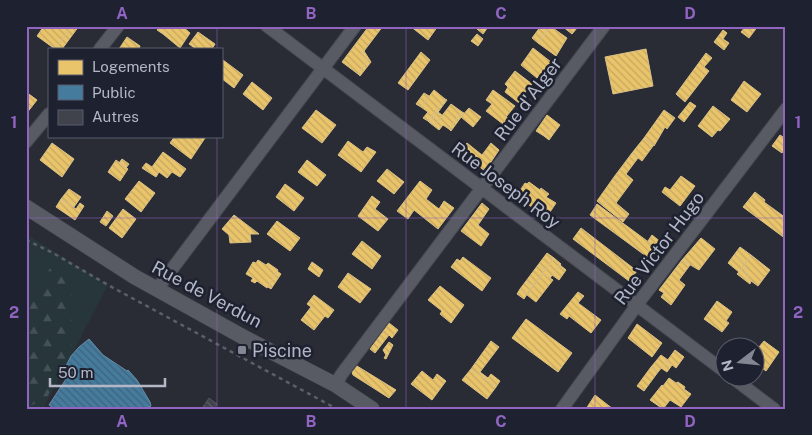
<svg xmlns="http://www.w3.org/2000/svg" width="812" height="435" viewBox="0 0 812 435" font-family="'Public Sans',sans-serif">
	<style>
		.green { fill: #27363b }
		.forest { fill: url(#forest-firs) }
		.homes { fill: url(#homes-back-hatch); stroke: #d9c086 }
		.public { fill: url(#public-back-hatch); stroke: #668da9 }
		.building { fill: url(#building-back-hatch); stroke: #51545d }
		.lines { fill: none; stroke-linecap: round; stroke-linejoin: round }
		.minor-casing { stroke: #45484e; stroke-width: 14 }
		.tertiary-casing { stroke: #45484e; stroke-width: 16 }
		.path { stroke: #5c5f67; stroke-width: 2.5; stroke-dasharray: 4 4; stroke-linecap: butt }
		.minor { stroke: #585b63; stroke-width: 12 }
		.tertiary { stroke: #585b63; stroke-width: 15 }
		.grid { fill: none; stroke: #9164c2; stroke-width: 1; stroke-opacity: 0.55 }
		.poi-dot { fill: #838693; stroke: #1d2130; stroke-width: 2 }
		.labels { text-anchor: middle; dominant-baseline: central; stroke-width: 5; stroke-linejoin: round; paint-order: stroke }
		.street-label { font-size: 18px; fill: #b3b7c6; stroke: #1d2130 }
		.poi-label { font-size: 18px; fill: #b3b7c6; stroke: #1d2130; text-anchor: start }
		.neatline { fill: none; stroke: #9164c2; stroke-width: 2 }
		.grid-label { font-size: 16px; text-anchor: middle; font-weight: bold; fill: #9164c2 }
	</style>
	<defs>
		<pattern id="forest-firs" width="22" height="20" patternUnits="userSpaceOnUse" patternTransform="scale(1.25)"><rect width="22" height="20" fill="#27363b"/><path d="M5 1l3.5 6h-7zM16 11l3.5 6h-7z" fill="#445156"/></pattern>
		<pattern id="homes-back-hatch" width="6" height="6" patternUnits="userSpaceOnUse" patternTransform="scale(1.25)"><rect width="6" height="6" fill="#e9c46a"/><path d="M-1 5l2 2M0 0l6 6M5-1l2 2" fill="none" stroke="#c5a861"/></pattern>
		<pattern id="public-back-hatch" width="6" height="6" patternUnits="userSpaceOnUse" patternTransform="scale(1.25)"><rect width="6" height="6" fill="#457b9d"/><path d="M-1 5l2 2M0 0l6 6M5-1l2 2" fill="none" stroke="#40637b"/></pattern>
		<pattern id="building-back-hatch" width="6" height="6" patternUnits="userSpaceOnUse" patternTransform="scale(1.25)"><rect width="6" height="6" fill="#40434b"/><path d="M-1 5l2 2M0 0l6 6M5-1l2 2" fill="none" stroke="#595c63"/></pattern>
	</defs>
	<rect width="100%" height="100%" fill="#292c35"/>
	<path class="green" d="M26,234L108,285L43,409H26Z"/>
	<path class="forest" d="M52,264L71,275L72,344L46,400L26,407V314Z"/>
	<path class="homes" d="M44,26H72L55,49L37,36Z
		M72,26H79L62,49H55Z
		M160,26H169L163,34L157,30Z
		M169,26H182L190,33L180,48L163,34Z
		M369,26H383L361,55L368,60L358,74L342,62Z
		M410,26H438L428,40Z
		M479,26H487L488,27L483,34L477,29Z
		M541,26H550L538,43L532,38Z
		M550,26L567,38L556,56L538,43Z
		M562,26H576L577,28L572,34Z
		M746,26H758L749,38L741,32Z
		M723,30L727,33L723,39L729,43L724,50L714,42Z
		M198,32L215,44L212,49H196L189,44Z
		M477,34L483,39L478,46L471,41Z
		M127,37L140,46L139,49H119Z
		M533,48L551,62L537,78L521,65Z
		M646,49L653,86L613,94L605,57Z
		M364,51L371,62L360,76L358,74L368,60L361,55Z
		M421,52L430,60L408,90L398,83Z
		M706,53L712,58L704,67L709,71L685,102L676,94Z
		M223,60L243,75L234,88L221,78V62Z
		M515,71L532,84L522,96L524,97L519,103L505,92L508,87L505,84Z
		M744,81L761,94L747,112L731,100Z
		M252,82L272,98L263,110L243,94Z
		M434,90L445,99L428,121L423,118L428,112L421,107Z
		M493,90L515,106L506,117L508,118L503,124L486,111L492,104L486,100Z
		M26,92L37,100L26,114Z
		M424,93L429,96L421,107L416,104Z
		M445,99L447,100L430,123L428,121Z
		M690,102L696,106L684,122L678,117Z
		M451,104L462,112L449,129L443,125L439,130L434,126Z
		M713,106L730,119L720,131L718,130L712,137L698,126Z
		M469,108L481,117L473,127L461,117Z
		M316,110L336,125L322,143L302,128Z
		M664,110L675,118L667,129L665,127L654,146L644,138Z
		M438,112L442,115L434,126L430,123Z
		M462,112L464,113L451,131L449,129Z
		M547,115L560,125L554,133L549,129L544,136L536,131Z
		M549,129L554,133L549,140L544,136Z
		M780,135L786,139V147L782,153L772,146Z
		M175,136H202L205,138L191,159L170,143Z
		M644,138L653,146L642,161L632,153Z
		M348,141L363,152L367,147L376,152L361,172L338,155Z
		M52,143L74,159L62,177L40,160Z
		M467,143L482,155L491,143L499,150L485,171L460,152Z
		M163,152L186,169L180,177L172,172L167,178L159,172L156,177L142,168L146,163L152,167Z
		M632,153L638,158L626,174L633,180L616,203L629,214L623,222L603,206L620,182L614,177Z
		M122,159L129,164L126,168L119,163Z
		M116,160L128,169L120,181L108,172Z
		M307,160L326,175L317,186L298,172Z
		M387,169L404,182L394,194L377,181Z
		M681,176L695,186L680,206L662,192L665,187L670,190Z
		M614,177L620,182L603,206L597,201Z
		M139,181L155,193L141,212L125,199Z
		M420,181L432,190L426,199L439,209L444,201L454,208L438,229L414,210L408,219L397,211Z
		M529,182L540,190L541,188L549,194L546,197L556,203L546,218L513,193L515,190L519,192L525,183L527,184Z
		M285,184L304,198L294,211L276,197Z
		M69,189L81,197L74,207L61,199Z
		M755,192L765,200L764,202L786,218V239L743,207Z
		M372,196L380,202L375,209L388,219L378,231L358,216Z
		M61,199L76,209L80,203L84,206L75,220L56,207Z
		M482,203L489,209L478,225L489,234L481,246L461,231Z
		M597,204L658,249L650,259L590,215Z
		M123,209L136,219L122,238L109,228Z
		M107,211L113,216L106,226L100,222Z
		M234,215L259,234H250L251,242L230,243L229,235L222,229Z
		M277,221L300,238L290,251L267,234Z
		M581,228L637,271L629,281L573,239Z
		M652,235L662,243L658,249L648,241Z
		M701,238L715,249L699,270L682,260Z
		M362,241L381,256L372,269L352,254Z
		M740,247L751,255L745,264L734,255Z
		M547,253L554,258L545,270L538,265Z
		M734,255L745,264L739,272L728,263Z
		M751,255L770,270L758,286L747,278L749,275L745,272L747,268L744,266Z
		M463,257L491,278L482,291L451,267L457,259L460,261Z
		M554,258L561,264L550,278L543,273Z
		M258,260L266,265L268,263L278,270L267,288L257,281L255,283L251,281L253,278L246,274L253,262L256,263Z
		M682,260L690,265L679,280L685,285L671,305L661,297L664,293L659,290Z
		M312,262L323,270L319,277L308,269Z
		M538,265L545,270L533,286L526,281Z
		M560,265L566,270L559,280L552,275Z
		M744,266L747,268L745,272L749,275L747,278L751,281L750,284L737,274Z
		M277,271L281,274L271,289L268,287Z
		M348,273L371,289L360,303L338,287Z
		M543,273L553,280L536,302L527,295Z
		M526,281L533,286L527,294L520,289Z
		M440,286L464,305L451,323L440,314L442,311L428,300Z
		M520,289L527,294L524,299L517,294Z
		M578,292L584,296L578,303L601,320L591,333L569,316L567,319L560,314Z
		M314,295L334,310L328,318L325,316L314,330L301,320L311,307L307,304Z
		M717,301L732,312L726,321L729,323L722,332L704,319Z
		M526,319L572,353L558,372L512,338Z
		M389,323L398,330L392,338L389,335L375,353L370,349Z
		M637,324L662,343L652,357L628,338Z
		M491,341L499,347L480,372L488,378L491,374L500,381L496,387L471,369Z
		M764,341L779,352L766,371L758,365L759,364L754,360V353Z
		M389,342L393,345L386,359L384,358L386,355L383,350Z
		M675,350L684,357L676,368L667,361Z
		M661,355L668,360L658,372L651,367Z
		M667,361L672,365L667,372L661,368Z
		M357,366L396,390L389,398L353,375L352,372Z
		M651,367L658,372L644,391L637,386Z
		M471,369L496,387L487,399L462,380Z
		M422,371L433,380L437,374L446,381L432,400L411,384Z
		M669,378L676,383L678,382L685,387L684,389L691,394L681,407L670,400L663,409L650,400L662,385L663,386Z
		M595,395L613,409H586Z"/>
	<path class="public" d="M89,339L103,355L127,371L128,370L137,380L150,402L151,406L148,407L149,409H55L49,405L68,376L63,372L71,356L79,347Z"/>
	<path class="building" d="M209,398L217,404L213,409L203,407Z"/>
	<g class="lines">
		<g class="minor-casing">
			<path id="minor" d="M267,26L724,371
				M100,49L118,26
				M26,142L49,114
				M157,289L355,26
				M733,378L774,409
				M336,385L341,375L604,26
				M562,409L642,298L786,109"/>
		</g>
		<g class="tertiary-casing">
			<path id="tertiary" d="M26,207L135,277L245,338L336,385L372,409"/>
		</g>
		<path class="path" d="M26,240L53,253L108,285L337,409"/>
		<use href="#minor" class="minor"/>
		<use href="#tertiary" class="tertiary"/>
	</g>
	<path class="grid" d="M217,26V49M406,26V409M595,26V409M217,136V409M26,218H786"/>
	<rect class="poi-dot" x="237" y="345" width="10" height="10" rx="2.5"/>
	<g class="labels">
		<g class="street-label">
			<text transform="translate(528 99) rotate(-53)">Rue d'Alger</text>
			<text transform="translate(506 185) rotate(37)">Rue Joseph Roy</text>
			<text transform="translate(659 248) rotate(-53)">Rue Victor Hugo</text>
			<text transform="translate(207 294) rotate(28)">Rue de Verdun</text>
		</g>
		<g class="poi-label">
			<text x="252" y="350">Piscine</text>
		</g>
	</g>
	<rect width="812" height="435" fill="none" stroke="#1d2130" stroke-width="55"/>
	<rect x="48" y="48" width="175" height="90" fill="#1d2130" stroke="#595d6c"/>
	<rect x="58" y="60" width="25" height="15" fill="#e9c46a" stroke="#595d6c"/>
	<text x="92" y="72" font-size="15" fill="#b3b7c6">Logements</text>
	<rect x="58" y="85" width="25" height="15" fill="#457b9d" stroke="#595d6c"/>
	<text x="92" y="98" font-size="15" fill="#b3b7c6">Public</text>
	<rect x="58" y="110" width="25" height="15" fill="#40434b" stroke="#595d6c"/>
	<text x="92" y="122" font-size="15" fill="#b3b7c6">Autres</text>
	<g transform="translate(740 362) rotate(254)"><circle r="24" fill="#1d2130" stroke="#595d6c"/>
	<path d="M0-4L9 19L0 12L-9 19Z" fill="#838693"/>
	<text y="-8" font-size="14" font-weight="bold" text-anchor="middle" fill="#b3b7c6">N</text>
	</g>
	<path d="M50 378v8h115v-8" fill="none" stroke="#b3b7c6" stroke-width="2.5"/>
	<text x="58" y="378" font-size="15" fill="#b3b7c6" stroke="#1d2130" stroke-width="4" paint-order="stroke">50 m</text>
	<rect x="28" y="28" width="756" height="380" class="neatline"/>
	<g class="grid-label">
		<text x="122" y="19">A</text>
		<text x="311" y="19">B</text>
		<text x="501" y="19">C</text>
		<text x="690" y="19">D</text>
		<text x="14" y="128">1</text>
		<text x="798" y="128">1</text>
		<text x="14" y="318">2</text>
		<text x="798" y="318">2</text>
		<text x="122" y="427">A</text>
		<text x="311" y="427">B</text>
		<text x="501" y="427">C</text>
		<text x="690" y="427">D</text>
	</g>
</svg>
